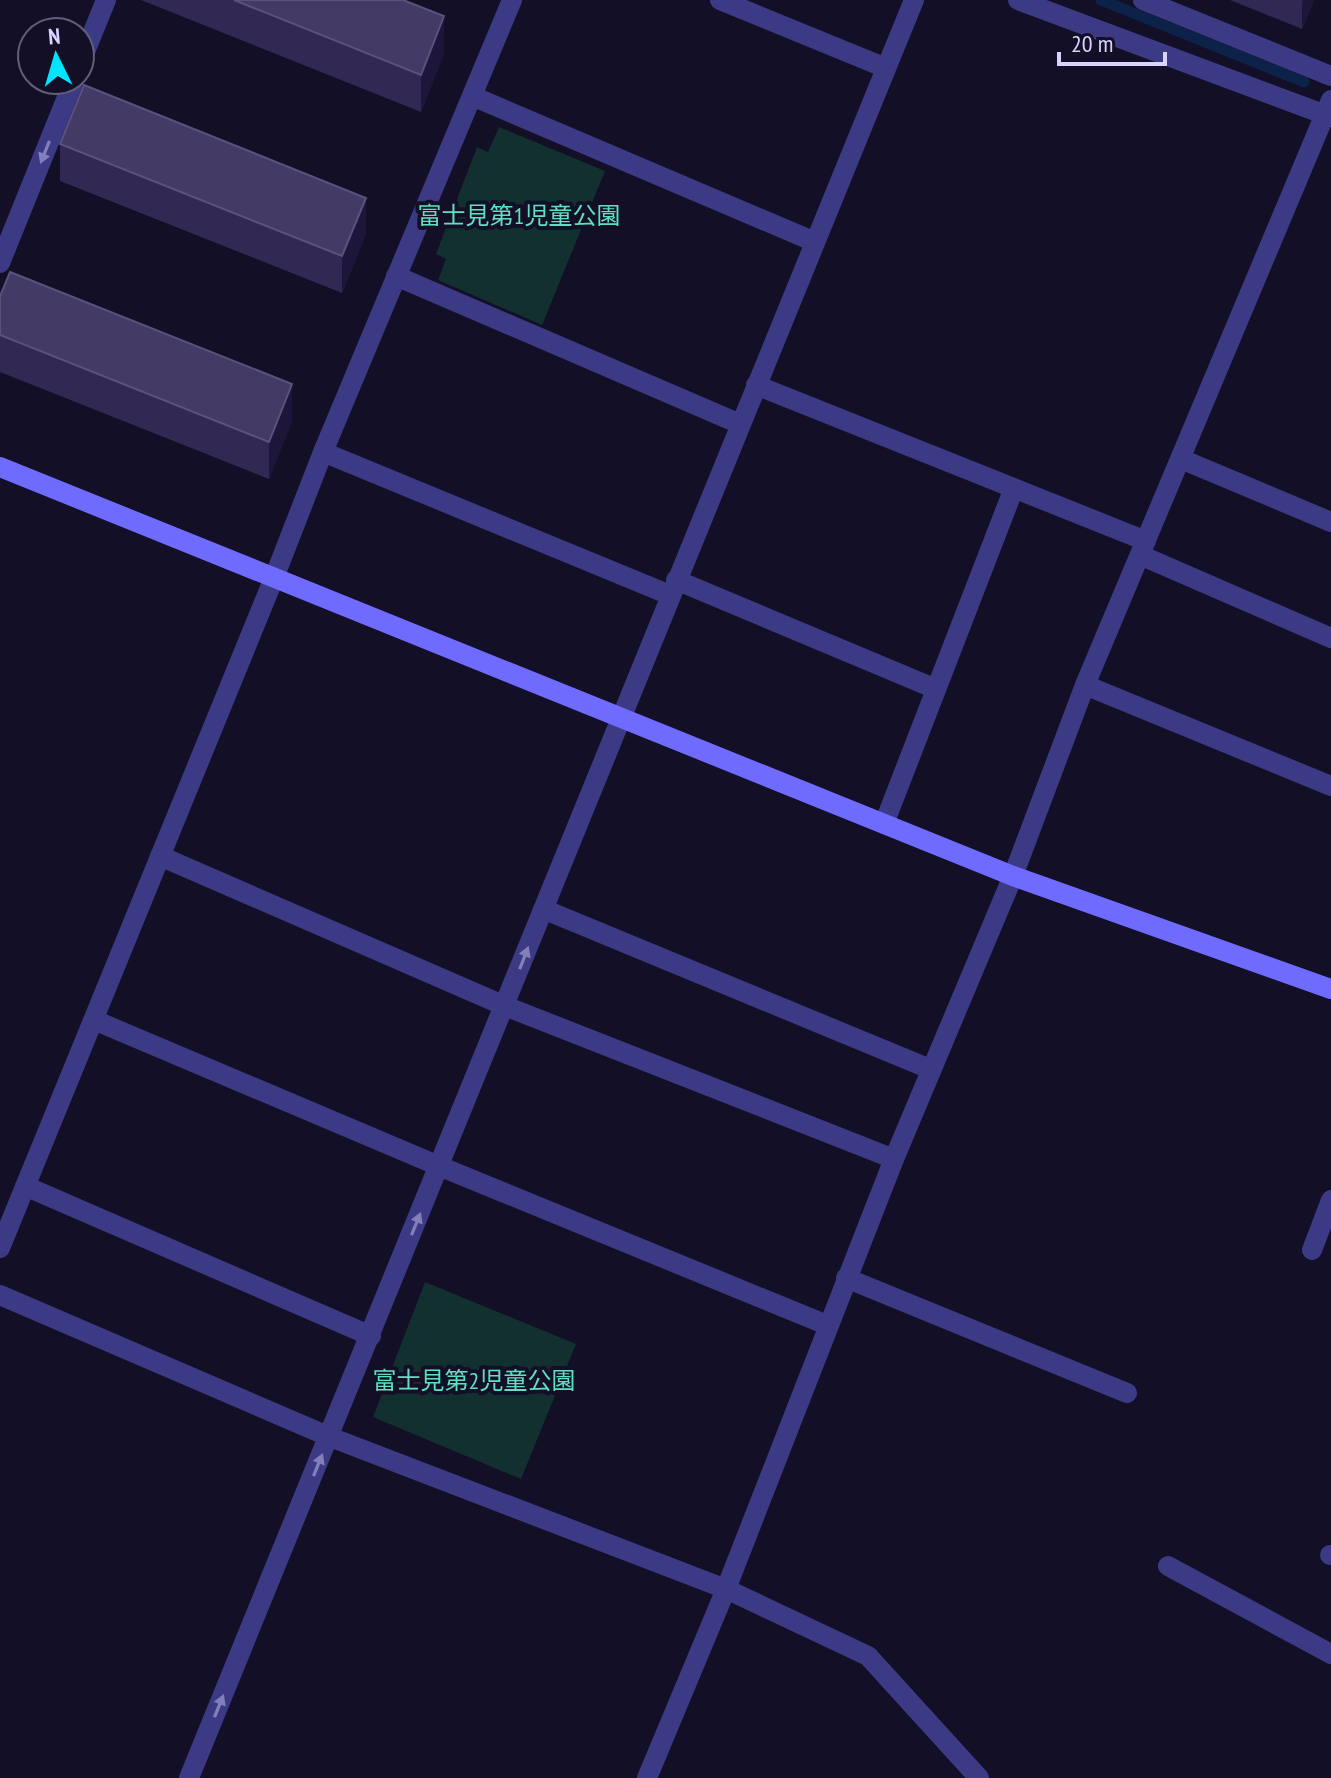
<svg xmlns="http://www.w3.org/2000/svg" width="1331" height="1778" viewBox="0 0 1331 1778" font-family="'PT Sans Narrow','Noto Sans JP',sans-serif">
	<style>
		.green { fill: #12302f }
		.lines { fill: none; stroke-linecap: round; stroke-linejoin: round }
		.stream { stroke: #0c2248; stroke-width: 11 }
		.street { stroke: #3d3a85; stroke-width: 20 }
		.secondary { stroke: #6f6bff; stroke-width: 20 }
		.wall { fill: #312854 }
		.shaded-wall { fill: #1d163a }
		.building { fill: #433a66; stroke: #5a527e; stroke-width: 2 }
		.oneway { fill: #837fbc }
		.labels { text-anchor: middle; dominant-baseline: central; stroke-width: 8; stroke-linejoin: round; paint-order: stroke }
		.park-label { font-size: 24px; fill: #5fe0c0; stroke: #130f26 }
	</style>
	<rect width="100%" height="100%" fill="#130f26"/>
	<path class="green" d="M499,127L605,171L542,325L438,280L446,259L436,254L477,147L488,152Z
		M425,1282L576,1344L521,1479L373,1417Z"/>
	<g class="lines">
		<path class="stream" d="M1101,0L1304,82"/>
		<path class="street" d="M720,0L886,68
			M1018,0L1331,117
			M1143,0L1331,76
			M80,64L106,0
			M472,96L815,242
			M0,263L74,80
			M396,276L740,424
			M756,385L1146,541
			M323,452L670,595
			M1181,459L1331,522
			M1140,555L1331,638
			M676,580L936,689
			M1085,685L1331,786
			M884,824L1014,488
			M160,856L505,1006L894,1159
			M543,909L930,1069
			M94,1020L439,1166L827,1325
			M25,1186L371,1336
			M0,1248L274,578L323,452L512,0
			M1312,1250L1331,1200
			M846,1278L1127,1393
			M0,1295L330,1437L726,1589L868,1656L979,1778
			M1330,1555H1331
			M1168,1566L1331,1654
			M189,1778L914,0
			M647,1778L726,1589L894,1159L1013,876L1085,685L1331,100"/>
		<path class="secondary" d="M0,467L1013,876L1331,989"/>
	</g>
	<path class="wall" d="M141,0H403L444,53L421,112Z
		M1230,0H1314L1302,29Z
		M60,144L366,234L342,293L60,181Z
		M0,296L292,421L269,479L0,372Z"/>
	<path class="shaded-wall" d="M1303,0H1314L1302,29V2Z
		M444,16V53L421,112V75Z
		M366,198V234L342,293V256Z
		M292,384V421L269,479V442Z"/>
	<path class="building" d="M234,0H403L444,16L421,75Z
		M84,85L366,198L342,256L60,144Z
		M10,272L292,384L269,442L0,335V296Z"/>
	<defs><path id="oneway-solid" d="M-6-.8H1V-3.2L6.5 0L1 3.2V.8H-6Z" transform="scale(2)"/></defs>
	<g class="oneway">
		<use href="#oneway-solid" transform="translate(45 152) rotate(112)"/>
		<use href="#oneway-solid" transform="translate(524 958) rotate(-69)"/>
		<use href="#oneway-solid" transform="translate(416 1224) rotate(-68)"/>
		<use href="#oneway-solid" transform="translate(318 1465) rotate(-68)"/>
		<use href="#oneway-solid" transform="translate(219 1706) rotate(-68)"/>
	</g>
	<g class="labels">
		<g class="park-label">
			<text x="519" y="215">富士見第1児童公園</text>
			<text x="474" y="1380">富士見第2児童公園</text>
		</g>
	</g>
	<g transform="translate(56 56) rotate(355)"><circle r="38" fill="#130f26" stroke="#625e7d" stroke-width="2"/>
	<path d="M0-6L14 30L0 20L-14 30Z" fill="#00e5ff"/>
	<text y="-12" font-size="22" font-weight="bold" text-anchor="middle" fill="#d9d4ff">N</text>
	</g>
	<path d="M1059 52v12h106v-12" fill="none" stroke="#d9d4ff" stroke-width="4"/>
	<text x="1071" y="52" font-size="24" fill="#d9d4ff" stroke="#130f26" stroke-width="6" paint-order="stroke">20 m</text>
</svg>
